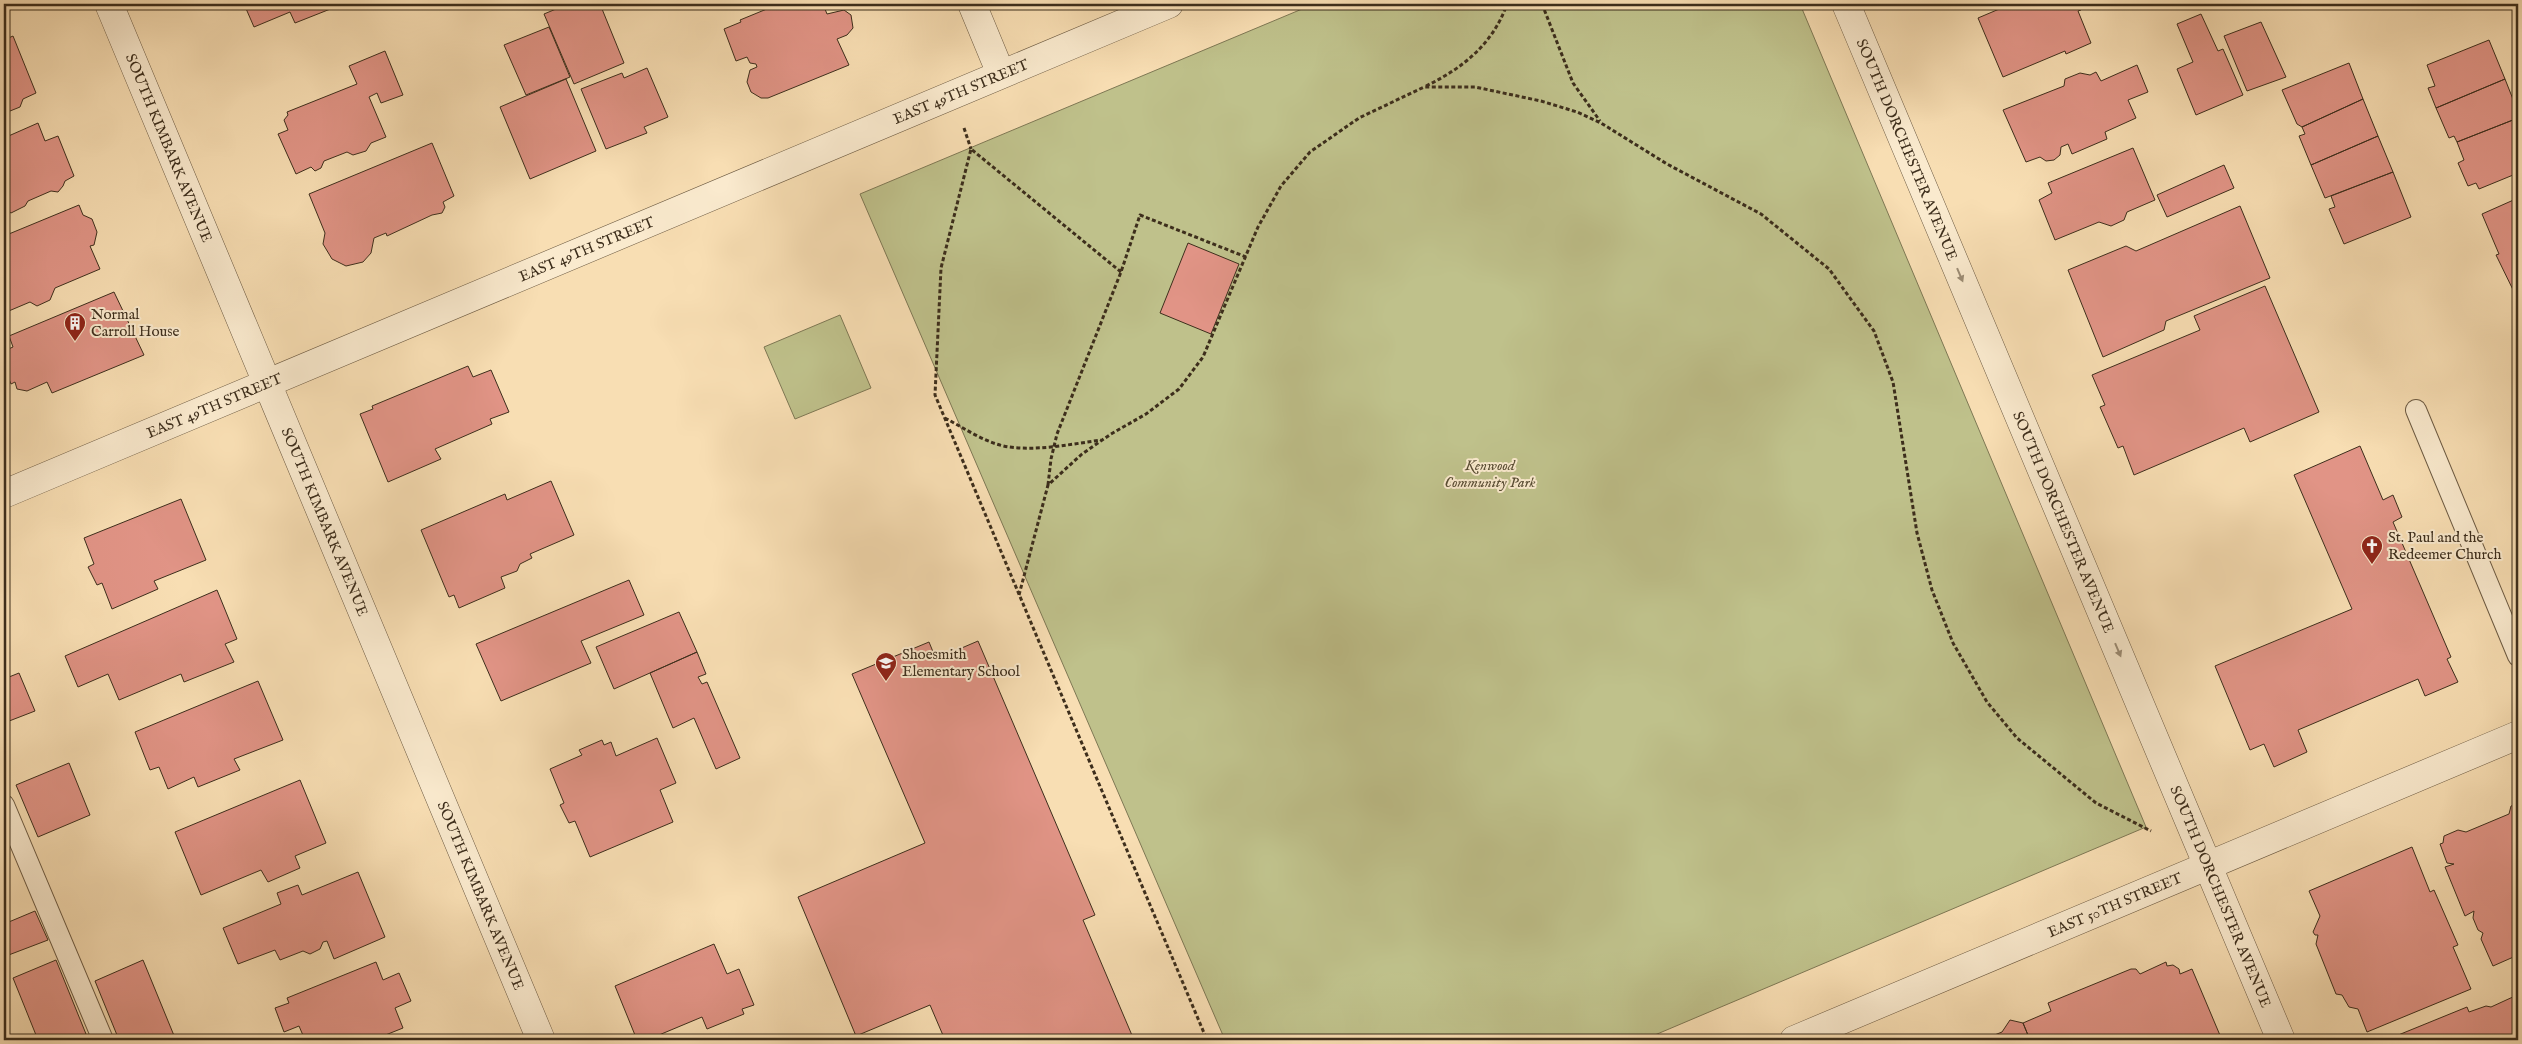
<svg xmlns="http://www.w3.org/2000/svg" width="2522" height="1044" viewBox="0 0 2522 1044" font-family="'IM FELL English',serif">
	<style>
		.green { fill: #bfc18b; stroke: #7e7854 }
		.building { fill: #e19486; stroke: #3d2e1c }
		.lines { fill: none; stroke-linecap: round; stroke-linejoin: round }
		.service-casing { stroke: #6c5a42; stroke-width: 22 }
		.minor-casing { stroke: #6c5a42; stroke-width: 29 }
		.path { stroke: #3d2e1c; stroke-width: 3; stroke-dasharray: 4 2.5; stroke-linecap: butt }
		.service { stroke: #faeace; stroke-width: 20 }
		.minor { stroke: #faeace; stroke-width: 28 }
		.oneway { fill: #9c8c75 }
		.labels { text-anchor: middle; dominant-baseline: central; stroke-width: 4; stroke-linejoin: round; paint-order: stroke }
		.street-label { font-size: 15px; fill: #3d2e1c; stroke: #faeace }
		.poi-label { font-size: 15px; fill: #3d2e1c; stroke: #faeace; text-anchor: start }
		.park-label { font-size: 15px; font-style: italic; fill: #574b32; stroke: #faeace }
	</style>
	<rect width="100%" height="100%" fill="#f8deb3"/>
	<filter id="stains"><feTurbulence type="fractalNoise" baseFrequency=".004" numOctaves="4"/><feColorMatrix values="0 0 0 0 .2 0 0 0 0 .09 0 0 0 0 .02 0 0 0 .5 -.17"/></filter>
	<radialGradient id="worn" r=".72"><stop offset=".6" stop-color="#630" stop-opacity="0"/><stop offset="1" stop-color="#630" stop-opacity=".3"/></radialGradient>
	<path class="green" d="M1314,4H1800L2146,827L1643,1040H1225L860,194Z
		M840,315L871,388L795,419L764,347Z"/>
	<path class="building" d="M244,4H343L295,23L290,12L254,27Z
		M568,4H600L624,63L574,84L544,14Z
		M779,4H823L827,14L844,10L851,15L853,28L847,35L837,39L849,65L768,98H761L751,92L747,82L750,70L757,67L756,64L750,63L747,57L736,61L724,29L741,22L740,20Z
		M2011,4H2078L2081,10L2078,11L2091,43L2066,54L2065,51L2003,77L1978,18Z
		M2201,14L2218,51L2223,49L2243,95L2196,115L2177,69L2193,62L2177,24Z
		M2261,22L2286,77L2247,91L2224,36Z
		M549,27L570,77L526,95L504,45Z
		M13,36L36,93L23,99L20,107L5,113L4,40Z
		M2489,40L2505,79L2436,108L2428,88L2435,86L2427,65Z
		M385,51L403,95L381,103L377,93L369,97L386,137L371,143L366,151L353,155L347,152L324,161L321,168L315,171L311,167L296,174L278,134L288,130L284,120L288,115L287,112L357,84L349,66Z
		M2349,63L2363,99L2302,127L2297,124L2282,90Z
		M2137,65L2148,92L2128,100L2136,118L2105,132L2107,139L2072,154L2068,144L2061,147L2060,155L2054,160L2046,161L2040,157L2026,162L2003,110L2064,86L2065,79L2080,73L2090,75L2096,72L2101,81Z
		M647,68L668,117L644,127L647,133L606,149L581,89L622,73L624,78Z
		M566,79L596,151L530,179L500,107Z
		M2505,79L2518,112V118L2457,142L2454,136L2449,138L2436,108Z
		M2363,99L2378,136L2311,165L2299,136L2305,134L2302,127Z
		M2518,118V173L2479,189L2476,183L2468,186L2458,163L2464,160L2457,142Z
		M38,123L45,141L58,136L74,176L65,181L63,186L58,192L51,191L28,201L25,206L11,213L4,209V138Z
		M2378,136L2393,172L2325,198L2311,165Z
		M432,143L454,196L443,202L445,207L442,213L432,215L387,236L386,233L374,238L371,253L363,262L346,266L332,259L323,244L325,233L309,194Z
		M2133,148L2155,200L2127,212L2124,220L2111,226L2099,222L2055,240L2039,200L2052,193L2048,183Z
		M2224,165L2234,188L2167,217L2157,195Z
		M2393,172L2411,217L2344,244L2329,209L2335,207L2331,196Z
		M2518,198V300L2496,255L2499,254L2482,214Z
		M79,205L83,215L92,219L97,232L94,245L90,246L100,269L55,288L50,300L37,306L30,302L4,313V276L8,274L4,262V236Z
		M2240,206L2270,278L2166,321L2164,330L2103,357L2068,270L2126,246L2136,251Z
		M1188,243L1239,264L1211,334L1160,313Z
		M2265,286L2319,412L2250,442L2244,428L2134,475L2123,446L2118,448L2100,407L2105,405L2092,375L2200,330L2194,316Z
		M114,292L144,355L52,393L47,382L27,391L17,389L15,382L11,384L4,367V351L13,347L9,336Z
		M468,366L473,377L491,370L509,412L490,419L492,424L435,449L441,459L388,482L360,414L373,409L372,406Z
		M2360,446L2383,500L2393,495L2402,517L2393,522L2451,657L2447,659L2458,682L2425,696L2418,679L2298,730L2307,752L2274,767L2264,744L2250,750L2215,666L2352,609L2294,475Z
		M551,481L574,535L530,554L532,558L520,564L517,571L501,577L505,588L459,608L454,595L449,597L421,530L505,494L507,500Z
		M181,499L206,560L154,581L158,589L112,609L102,583L97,585L88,567L94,564L84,538Z
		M629,580L644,615L581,641L591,663L501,701L476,644Z
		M217,590L237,639L225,644L234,662L184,682L181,674L119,700L108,674L78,687L65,656Z
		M679,612L697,652L614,689L596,647Z
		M978,641L1095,915L1083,920L1134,1040H945L930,1005L856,1036L798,897L925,843L852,674L929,642L936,659Z
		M697,652L706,674L698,677L702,684L707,682L740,758L716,769L694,718L673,728L650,673Z
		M19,673L35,711L4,723V679Z
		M258,681L283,740L234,759L240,770L198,787L194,777L168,789L159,767L150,770L135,732Z
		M657,738L676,783L660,790L673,822L590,857L575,821L569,823L560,805L564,803L550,769L582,755L579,750L602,740L604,745L611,742L616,756Z
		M69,763L90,815L38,837L16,785Z
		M300,780L326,843L295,856L300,868L268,882L261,870L201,895L175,832Z
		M2518,804V955L2493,966L2481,939L2483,933L2478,930L2473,918L2474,911L2465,916L2445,867L2454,864L2447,863L2440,844L2443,843L2444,836L2458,830L2466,832L2509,814L2511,806Z
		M2412,847L2430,892L2434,890L2458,945L2453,947L2471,989L2367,1032L2358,1009L2349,1007L2342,995L2336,994L2316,944L2318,935H2315L2313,932L2320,916L2309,891Z
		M358,872L385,937L334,959L327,941L323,942L320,949L310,954L303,951L280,960L275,950L238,964L223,928L281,904L277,893L298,885L302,895Z
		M35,911L48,940L6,956L4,949V924Z
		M714,944L727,974L739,969L754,1005L742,1009L744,1014L707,1029L702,1017L647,1040H637L615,986Z
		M56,960L86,1034L70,1040H38L13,978Z
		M143,960L175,1038L169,1040H119L95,981Z
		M376,962L383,980L399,973L411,1001L395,1008L403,1028L373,1040H305L299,1026L284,1032L275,1008L289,1003L287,998Z
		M2166,962L2167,966L2173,965L2179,969L2180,974L2192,969L2222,1040H2030L2023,1023L2051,1011L2048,1003L2131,969H2136L2140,974Z
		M2515,996L2518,1001V1040H2386L2467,1007L2469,1012L2486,1006L2491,1007Z
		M2010,1020L2023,1023L2030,1040H1982L2002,1032Z"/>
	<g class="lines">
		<g class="service-casing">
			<path id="service" d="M2416,410L2518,656
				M4,805L103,1040"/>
		</g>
		<g class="minor-casing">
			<g id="minor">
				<path id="s1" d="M109,4L541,1040"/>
				<path d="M972,4L1001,74"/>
				<path id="s2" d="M1846,4L2281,1040"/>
				<path id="s3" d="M4,494L1169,4"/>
				<path id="s4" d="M1794,1040L2518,735"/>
			</g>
		</g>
		<path class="path" d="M1542,4L1573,83L1600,121
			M1426,86C1463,68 1493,44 1507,4
			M964,128L971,149
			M1121,272L971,149L941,268L935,395L1207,1040
			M945,418C964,428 987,444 1009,447C1040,451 1071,444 1102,440
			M1048,485L1051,459L1057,434L1121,272L1140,215L1246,257
			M1019,595L1048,485L1082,454L1111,434L1146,414L1179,389L1203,357L1258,227L1281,186L1310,152L1359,118L1424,87H1475L1541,101L1577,112L1601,123L1667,164L1761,214L1829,269L1874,331L1893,382L1917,533L1932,590L1953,643L1987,702L2017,738L2096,803L2151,831"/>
		<use href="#service" class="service"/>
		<use href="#minor" class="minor"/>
	</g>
	<defs><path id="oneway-solid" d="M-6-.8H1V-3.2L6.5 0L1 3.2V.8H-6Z" transform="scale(1.25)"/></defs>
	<g class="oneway">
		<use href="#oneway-solid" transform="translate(1960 275) rotate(67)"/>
		<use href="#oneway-solid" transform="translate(2118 650) rotate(67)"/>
	</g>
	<defs>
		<g id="building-pin" transform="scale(1.125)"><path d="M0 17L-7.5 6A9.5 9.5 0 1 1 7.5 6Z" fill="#8f2418" stroke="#faeace"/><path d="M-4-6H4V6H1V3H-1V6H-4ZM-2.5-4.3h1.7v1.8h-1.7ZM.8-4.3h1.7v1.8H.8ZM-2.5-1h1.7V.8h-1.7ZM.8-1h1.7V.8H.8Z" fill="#fff"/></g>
		<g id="church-pin" transform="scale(1.125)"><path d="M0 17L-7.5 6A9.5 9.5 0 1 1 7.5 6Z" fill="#8f2418" stroke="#faeace"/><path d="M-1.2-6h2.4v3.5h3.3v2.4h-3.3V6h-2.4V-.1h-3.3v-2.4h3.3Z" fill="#fff"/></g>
		<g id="school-pin" transform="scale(1.125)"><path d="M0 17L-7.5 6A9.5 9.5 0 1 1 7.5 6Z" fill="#8f2418" stroke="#faeace"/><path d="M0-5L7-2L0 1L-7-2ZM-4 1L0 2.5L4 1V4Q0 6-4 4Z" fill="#fff"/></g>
	</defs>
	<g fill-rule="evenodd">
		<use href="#building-pin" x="75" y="323"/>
		<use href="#church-pin" x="2372" y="546"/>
		<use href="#school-pin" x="886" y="663"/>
	</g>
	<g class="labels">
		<g class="street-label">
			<text stroke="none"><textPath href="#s3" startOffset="1038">EAST 49TH STREET</textPath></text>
			<text stroke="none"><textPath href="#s1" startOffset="156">SOUTH KIMBARK AVENUE</textPath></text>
			<text stroke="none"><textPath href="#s2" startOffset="158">SOUTH DORCHESTER AVENUE</textPath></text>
			<text stroke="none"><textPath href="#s3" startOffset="632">EAST 49TH STREET</textPath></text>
			<text stroke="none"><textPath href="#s3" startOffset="228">EAST 49TH STREET</textPath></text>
			<text stroke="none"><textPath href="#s1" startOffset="561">SOUTH KIMBARK AVENUE</textPath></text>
			<text stroke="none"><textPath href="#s2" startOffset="562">SOUTH DORCHESTER AVENUE</textPath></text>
			<text stroke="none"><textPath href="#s2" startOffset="968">SOUTH DORCHESTER AVENUE</textPath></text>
			<text stroke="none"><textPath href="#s1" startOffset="966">SOUTH KIMBARK AVENUE</textPath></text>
			<text stroke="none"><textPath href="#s4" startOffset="348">EAST 50TH STREET</textPath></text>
		</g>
		<g class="poi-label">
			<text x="91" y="314">Normal<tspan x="91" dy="17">Carroll House</tspan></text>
			<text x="2388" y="537">St. Paul and the<tspan x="2388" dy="17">Redeemer Church</tspan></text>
			<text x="902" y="654">Shoesmith<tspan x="902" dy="17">Elementary School</tspan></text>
		</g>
		<g class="park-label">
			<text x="1490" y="465">Kenwood<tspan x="1490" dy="17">Community Park</tspan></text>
		</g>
	</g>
	<rect width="2522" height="1044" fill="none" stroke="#f8deb3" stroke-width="20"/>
	<rect x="5" y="5" width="2512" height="1034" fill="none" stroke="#3d2e1c" stroke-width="2.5"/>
	<rect x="10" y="10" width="2502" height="1024" fill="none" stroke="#3d2e1c"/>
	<rect width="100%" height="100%" filter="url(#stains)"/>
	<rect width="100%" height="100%" fill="url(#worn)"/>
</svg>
